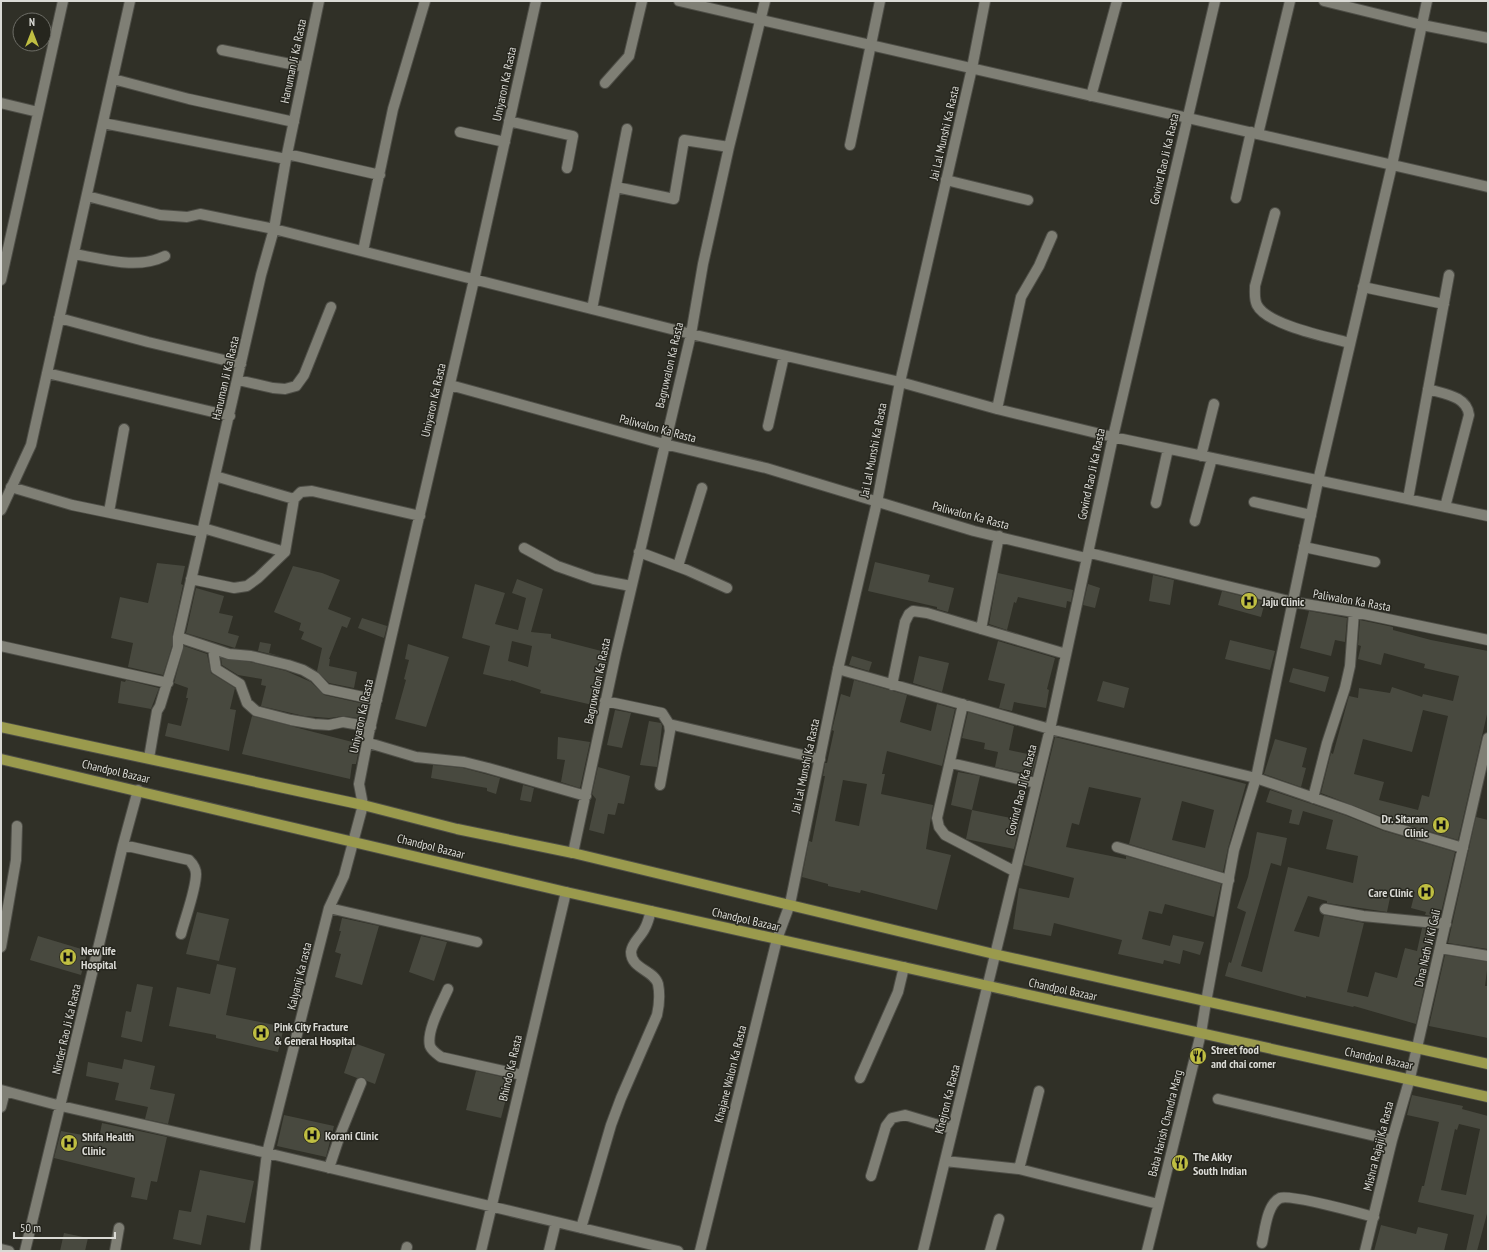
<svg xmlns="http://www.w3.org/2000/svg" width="1489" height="1252" viewBox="0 0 1489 1252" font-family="'PT Sans Narrow',sans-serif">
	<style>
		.building { fill: #48493f; fill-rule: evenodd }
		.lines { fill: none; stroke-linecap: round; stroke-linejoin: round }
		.street-casing { stroke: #4e4e47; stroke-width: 12 }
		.secondary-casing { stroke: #4e4e47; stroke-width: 12 }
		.primary-casing { stroke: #4e4e47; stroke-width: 12 }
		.street { stroke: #7f7f75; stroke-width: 10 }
		.secondary { stroke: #7f7f75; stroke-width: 10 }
		.primary { stroke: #9a9a4d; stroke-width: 10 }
		.labels { text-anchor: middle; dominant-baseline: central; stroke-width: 3; stroke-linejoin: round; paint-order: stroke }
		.street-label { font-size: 12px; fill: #dadad5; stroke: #26261e }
		.poi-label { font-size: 12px; font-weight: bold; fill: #dadad5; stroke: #26261e; text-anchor: start }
	</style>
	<rect width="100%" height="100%" fill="#303027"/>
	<path class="building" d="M875,562L930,575L928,582L954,588L948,612L937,609V607L868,591Z
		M157,563L185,566L181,584L183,585L172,636V646L163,675L128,667L133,643L111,638L120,597L148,603Z
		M293,566L322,573L340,580L328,609L351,618L347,628L342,626L329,659H330L329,666L357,672L354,688L329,683L317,671L322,648L301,639L304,632L299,630L301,623L274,612Z
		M998,573L1073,590L1071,602L1067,601L1066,608L1018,597L1016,603L1014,602L1007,630L989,624Z
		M1153,575L1174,580L1170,605L1149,601Z
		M517,579L543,589L531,632L551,634V638L609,653L597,706L540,693L541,690L511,680V681L483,674L490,646L462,638L475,584L505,593L495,624L518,630L526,598L512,593ZM512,641L532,646L528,667L508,661Z
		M1088,584L1100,588L1095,608L1083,605Z
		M196,588L224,596L219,613L233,616L228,633L239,636L235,648L186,633Z
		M1222,591L1265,602L1261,617L1218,605Z
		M1309,611L1347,618L1345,642L1335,640L1331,656L1300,648Z
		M362,618L387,626L384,638L358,628Z
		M1360,620L1393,627V630L1431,640L1488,651V710L1458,840L1388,819L1321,793L1331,753L1333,754L1349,696L1358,698L1359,688L1390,693L1392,687L1422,697L1423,694L1453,701L1459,676L1424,668L1425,664L1384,653L1381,665L1358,659L1361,646L1358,645ZM1423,710L1448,716L1429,797L1422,795L1418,810L1379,800L1384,782L1354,774L1363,739L1412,752Z
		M1230,640L1275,651L1270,670L1225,659Z
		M998,641L1055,658L1047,689L1049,690L1046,708L1014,702L1012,711L999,708L1005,684L988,680Z
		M260,642L271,644L269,653L283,657L258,651Z
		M408,644L449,657L426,727L395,719L406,680L404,679L409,660L405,659Z
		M184,646L207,654L211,673L235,688L230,709L236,710L229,751L165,736L168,723L181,726L188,698H186L188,688L174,683Z
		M852,656L872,662L869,671L849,665Z
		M919,656L949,663L942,692L913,683Z
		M221,658L250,662L286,671L311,682L324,695L369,705L365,719L344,716L329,718L304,716L261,706L266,686L261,685L262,679L238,675L222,665Z
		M1293,668L1329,677L1325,692L1289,682Z
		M126,680L159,688L151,709L118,703L121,681L125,682Z
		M854,680L907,695L900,722L931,731L937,704L955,709L942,766L887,751L882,774H885L881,794L933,805L926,849L951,855L937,910L861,890L860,893L828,886V884L802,877L809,841L812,842L825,776H823L825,763H827L834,731L832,730L841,694L850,697ZM843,780L867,784L859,826L835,821Z
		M1103,681L1129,688L1124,708L1097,701Z
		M615,710L631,713L622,748L607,745Z
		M968,712L1014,726L1009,750L1037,756L1032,775L995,767L998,752L984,749L985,743L962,738Z
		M252,716L360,744L356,764H352L350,779L242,754Z
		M649,721L661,723L662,726L657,767L640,765Z
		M558,737L590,742L580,788L561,782L565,760L557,759Z
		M1055,737L1198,771L1246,784L1228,848L1223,872L1129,844L1141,798L1089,787L1079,825L1072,823L1066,847L1126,859V856L1221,884L1214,917L1165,904L1162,914L1149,911L1142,939L1170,946L1173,935L1204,942L1200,955L1183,950L1180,964L1164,960L1163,964L1118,954L1122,940L1054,923L1051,936L1013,929L1019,888L1069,898L1074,878L1024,865ZM1182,801L1214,810L1205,848L1172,840Z
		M1275,739L1307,748L1302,767L1306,768L1301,787L1264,774Z
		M433,765L463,768L500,778L496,794L487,791V788L431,778Z
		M598,767L630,776L624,804L618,803L615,815L608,814L604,834L589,830L596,799L592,794Z
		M958,772L980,776L972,810L951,805Z
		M523,785L534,788L531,802L520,800Z
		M1270,790L1347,816L1384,831L1455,852L1440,917L1425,915L1426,912L1411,908L1415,892L1392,888L1387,912L1327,903V901L1308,896L1294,931L1319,937L1324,915L1364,923L1347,992L1368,997L1375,972L1397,978L1405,948L1417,951L1422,928L1437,930L1416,1024L1354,1006L1353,1007L1306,996V998L1225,976L1229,962L1231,963L1246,912L1237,908L1248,877L1257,832L1287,838L1281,866L1271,863L1241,966L1262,972L1288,867L1353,883L1358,856L1326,849L1333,820L1303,811L1299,825L1289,823L1292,810L1266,802Z
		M972,810L1021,820L1014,849L966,839Z
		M1476,817L1488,820V949L1448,943Z
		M197,912L229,919L219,961L186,954Z
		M342,918L379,926L362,985L335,977L341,954L335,952L341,931H339Z
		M38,936L88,951L81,975L30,960Z
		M421,936L447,942L434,981L409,972Z
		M1445,955L1488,962L1485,986H1488V1038L1429,1026Z
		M217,964L236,968L226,1015L284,1027L278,1052L216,1038V1035L169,1026L177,987L210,994Z
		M137,984L153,987L142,1042L121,1037L126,1011L131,1012Z
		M354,1043L385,1054L375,1084L367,1081L363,1077L357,1078L344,1073Z
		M124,1059L155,1066L150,1089L175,1094L168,1124L145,1119L148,1107L115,1100L119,1083L86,1076L88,1062L122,1069Z
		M476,1071L511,1079L501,1118L466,1110Z
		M1412,1095L1463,1106L1462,1109L1488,1116V1210L1477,1251H1466L1474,1215L1418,1202L1422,1186H1424L1439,1122L1407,1115ZM1459,1124L1480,1129L1466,1195L1441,1190L1455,1129L1457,1130Z
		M284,1115L334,1126L326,1157L277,1146Z
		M102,1123L167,1137L157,1182L151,1181L147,1200L131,1197L135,1178L54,1158L61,1131L99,1138Z
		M200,1170L254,1181L245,1223L207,1215L201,1245L173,1239L179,1210L191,1212Z
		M1381,1225L1416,1234L1418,1227L1448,1234L1444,1251H1374Z
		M64,1233L88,1238L85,1251H60Z"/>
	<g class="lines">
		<g class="street-casing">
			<path id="street" d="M1324,1L1422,25L1488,38
				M222,50L305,67
				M113,79L189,99L294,122
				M605,83L629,56L642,1
				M1091,96L1117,1
				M1,103L38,112
				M509,121L573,136L567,168
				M103,123L286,159
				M460,132L505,142
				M1258,134L1290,1
				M850,145L880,1
				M287,154L380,175
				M946,180L1028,200
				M616,187L674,199L684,140L729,147
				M87,196L160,215L187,217L200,214L274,229L691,334L900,382L997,409L1113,437L1488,516
				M1236,198L1251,132
				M1275,213L1255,286C1255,293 1254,299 1257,305C1267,325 1328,337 1350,343
				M363,251L393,109L425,1
				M74,254C104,259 137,270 165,256
				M1,280L63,1
				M1363,287L1444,304
				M592,309L627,129
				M59,318L148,342L241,364
				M47,373L230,416
				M238,380L273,388L285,389L296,386L304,375L331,307
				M450,385L664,444L766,468L974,531L1086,558L1090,553L1293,602L1354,612L1488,640
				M1428,389C1444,394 1467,396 1469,415L1445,507
				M997,409L1021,297L1039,266L1052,236
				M768,426L784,356
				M1201,456L1214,404
				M215,476L294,499
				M11,487L72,505L202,532
				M1408,499L1449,275
				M1254,502L1311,515
				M1156,503L1168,449
				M1,510L31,445L130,1
				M109,512L124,429
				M1195,521L1212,458
				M203,528L285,552
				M1304,547L1375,562
				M524,548L557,566L594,579L631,586
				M639,552L687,570L727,588
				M678,566L702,488
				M191,579L234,588L247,586L258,578L285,552L294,499L301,492L312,491L420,516
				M981,629L999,536
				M178,637L229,654L251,656L288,665L303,670L315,677L326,689L377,700
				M1,646L168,683
				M213,649L216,669L240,684L247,703L256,711L291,720L314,724L329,725L343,722L371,727
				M838,669L1050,729L1256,778L1349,810L1386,825L1463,848
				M892,685L905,622L909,614L913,611L927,613L1066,654
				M605,701L662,713L669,724L670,731L660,785
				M963,704L937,818L939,827L945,835L1014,871
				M669,724L820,759
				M369,743L416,757L464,762L488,768L586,796
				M149,758L157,711L160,706L178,647V637L261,275L274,229L286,159L319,1
				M951,763L1036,783
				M1313,798L1327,743L1345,688L1350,666L1354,612
				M123,845L189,860C193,864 196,868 196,874C196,890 185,918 181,934
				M1117,847L1229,880
				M573,853L616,653L691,334L703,264L729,147L765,1
				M329,908L477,942
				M1325,909L1363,916L1446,924
				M1,947L16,860L17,826
				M1440,948L1488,956
				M448,989C442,1003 426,1031 430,1046C432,1051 437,1054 441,1057L522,1075
				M860,1078L898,992L904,967
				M1,1090L61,1106L267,1153L678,1251
				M1218,1099L1392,1140
				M1,1107L5,1091
				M945,1161L1019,1169L1158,1204
				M329,1168L340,1135L361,1083
				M1019,1169L1039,1091
				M871,1176L886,1126L892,1118L905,1115L952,1129
				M581,1228L611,1125L621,1098L657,1015C659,1006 660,994 658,984C654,970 631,969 631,952C632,942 641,937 645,928C648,923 649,917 651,911
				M1262,1243C1265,1230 1267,1204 1280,1198C1291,1194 1359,1213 1374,1217
				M1,1249L9,1251
				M25,1251L123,845L138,790
				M115,1251L119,1228
				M255,1251L267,1153L329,908L344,876L363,805L359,784L369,733L474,280L536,1
				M406,1251L407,1247
				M481,1251L566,892
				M549,1251L556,1222
				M923,1251L1050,729L1113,437L1215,1
				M990,1251L999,1219
				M1147,1251L1201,1033L1206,1002
				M1365,1251L1392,1140L1410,1078L1488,738"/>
		</g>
		<g class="secondary-casing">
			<path id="secondary" d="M679,1L1488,187
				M1206,1002L1234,850L1256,778L1318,481L1392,165L1427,1
				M700,1251L777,939L790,904L838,669L877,502L900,382L972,68L985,1"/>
		</g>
		<g class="primary-casing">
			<path id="primary" d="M1,727L363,805L457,829L573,853L994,954L1488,1064
				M1,759L566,892L1488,1097"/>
		</g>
		<use href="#street" class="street"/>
		<use href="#secondary" class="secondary"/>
		<use href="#primary" class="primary"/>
	</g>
	<defs>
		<g id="hospital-disc" transform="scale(0.9)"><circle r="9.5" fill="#bfbe42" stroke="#26261e"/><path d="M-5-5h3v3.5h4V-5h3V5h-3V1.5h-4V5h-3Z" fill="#111"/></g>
		<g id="restaurant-disc" transform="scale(0.9)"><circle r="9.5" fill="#bfbe42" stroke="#26261e"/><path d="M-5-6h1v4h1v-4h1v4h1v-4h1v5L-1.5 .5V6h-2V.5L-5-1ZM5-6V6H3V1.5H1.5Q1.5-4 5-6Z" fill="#111"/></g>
	</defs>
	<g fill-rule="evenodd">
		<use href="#hospital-disc" x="1249" y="601"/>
		<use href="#hospital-disc" x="1441" y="825"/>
		<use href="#hospital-disc" x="1426" y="892"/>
		<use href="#hospital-disc" x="68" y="957"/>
		<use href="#hospital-disc" x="261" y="1033"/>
		<use href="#restaurant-disc" x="1198" y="1056"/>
		<use href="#hospital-disc" x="312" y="1135"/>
		<use href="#hospital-disc" x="69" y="1143"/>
		<use href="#restaurant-disc" x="1180" y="1163"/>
	</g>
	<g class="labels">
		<g class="street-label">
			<text transform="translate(293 61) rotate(-78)">Hanuman Ji Ka Rasta</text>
			<text transform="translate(504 84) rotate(-78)">Uniyaron Ka Rasta</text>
			<text transform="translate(944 133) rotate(-77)">Jai Lal Munshi Ka Rasta</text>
			<text transform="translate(1164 159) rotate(-77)">Govind Rao Ji Ka Rasta</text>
			<text transform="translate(669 365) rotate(-77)">Bagruwalon Ka Rasta</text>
			<text transform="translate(225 378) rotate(-77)">Hanuman Ji Ka Rasta</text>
			<text transform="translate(433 400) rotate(-77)">Uniyaron Ka Rasta</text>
			<text transform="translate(658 428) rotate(15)">Paliwalon Ka Rasta</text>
			<text transform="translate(873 450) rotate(-79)">Jai Lal Munshi Ka Rasta</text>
			<text transform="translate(1091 474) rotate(-78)">Govind Rao Ji Ka Rasta</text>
			<text transform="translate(971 515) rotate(15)">Paliwalon Ka Rasta</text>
			<text transform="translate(1352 600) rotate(10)">Paliwalon Ka Rasta</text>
			<text transform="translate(597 681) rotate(-78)">Bagruwalon Ka Rasta</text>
			<text transform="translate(361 716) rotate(-78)">Uniyaron Ka Rasta</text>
			<text transform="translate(805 766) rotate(-78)">Jai Lal Munshi Ka Rasta</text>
			<text transform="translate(116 771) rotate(13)">Chandpol Bazaar</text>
			<text transform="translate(1021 790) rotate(-76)">Govind Rao Ji Ka Rasta</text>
			<text transform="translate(431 846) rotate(14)">Chandpol Bazaar</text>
			<text transform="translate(746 919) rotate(13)">Chandpol Bazaar</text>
			<text transform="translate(1427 948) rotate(-77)">Dina Nath Ji Ki Gali</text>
			<text transform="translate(299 976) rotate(-76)">Kalyanji Ka rasta</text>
			<text transform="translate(1063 989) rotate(12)">Chandpol Bazaar</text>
			<text transform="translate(66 1029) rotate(-77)">Ninder Rao Ji Ka Rasta</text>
			<text transform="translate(1379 1058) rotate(12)">Chandpol Bazaar</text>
			<text transform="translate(510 1068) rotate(-77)">Bhindo Ka Rasta</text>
			<text transform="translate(730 1074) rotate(-76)">Khajane Walon Ka Rasta</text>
			<text transform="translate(947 1099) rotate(-76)">Khejron Ka Rasta</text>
			<text transform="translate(1165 1123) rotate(-76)">Baba Harish Chandra Marg</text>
			<text transform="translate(1378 1146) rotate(-76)">Mishra Rajaji Ka Rasta</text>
		</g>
		<g class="poi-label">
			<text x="1262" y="601">Jaju Clinic</text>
			<text x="1428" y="818" text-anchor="end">Dr. Sitaram<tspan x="1428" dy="14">Clinic</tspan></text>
			<text x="1413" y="892" text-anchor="end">Care Clinic</text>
			<text x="81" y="950">New life<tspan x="81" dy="14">Hospital</tspan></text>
			<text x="274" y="1026">Pink City Fracture<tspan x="274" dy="14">&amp; General Hospital</tspan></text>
			<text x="1211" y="1049">Street food<tspan x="1211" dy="14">and chai corner</tspan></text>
			<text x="325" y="1135">Korani Clinic</text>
			<text x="82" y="1136">Shifa Health<tspan x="82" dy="14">Clinic</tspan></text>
			<text x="1193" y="1156">The Akky<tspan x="1193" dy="14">South Indian</tspan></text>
		</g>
	</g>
	<rect width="1489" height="1252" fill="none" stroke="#dadad5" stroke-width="4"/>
	<g transform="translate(32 32)"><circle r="19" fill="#26261e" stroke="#6e6e67"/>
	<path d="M0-3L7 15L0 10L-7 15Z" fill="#bfbe42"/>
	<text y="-6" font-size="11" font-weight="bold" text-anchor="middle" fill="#dadad5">N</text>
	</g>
	<path d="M14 1232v6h101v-6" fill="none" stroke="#dadad5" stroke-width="2"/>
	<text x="20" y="1232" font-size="12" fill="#dadad5" stroke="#26261e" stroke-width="3" paint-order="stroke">50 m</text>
</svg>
